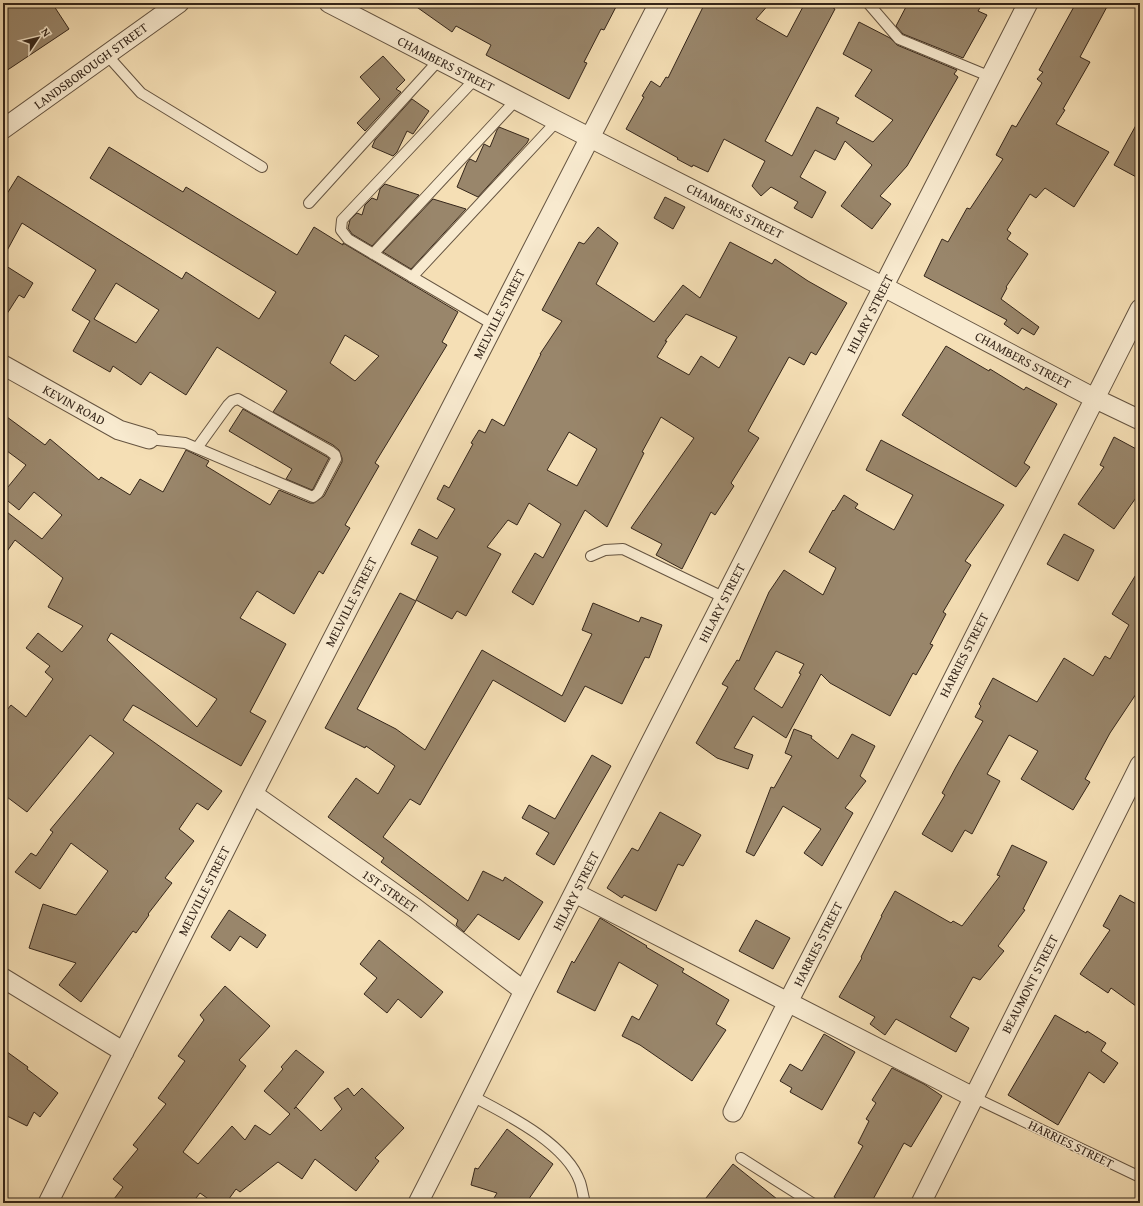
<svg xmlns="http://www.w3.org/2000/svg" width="1143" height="1206" viewBox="0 0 1143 1206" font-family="'Gentium Book Plus',serif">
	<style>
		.building { fill: #99866b; stroke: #35261a; fill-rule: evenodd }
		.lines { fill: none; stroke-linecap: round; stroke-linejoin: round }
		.lane-casing { stroke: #655441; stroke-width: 12 }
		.street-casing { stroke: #655441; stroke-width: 21 }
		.lane { stroke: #f8eacf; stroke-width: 10 }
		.street { stroke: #f8eacf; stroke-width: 19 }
		.labels { text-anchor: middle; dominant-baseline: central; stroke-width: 3; stroke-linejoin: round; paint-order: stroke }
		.street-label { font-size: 13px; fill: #35261a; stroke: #f8eacf }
	</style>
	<rect width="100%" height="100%" fill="#f5dfb5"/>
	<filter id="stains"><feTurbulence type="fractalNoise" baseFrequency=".005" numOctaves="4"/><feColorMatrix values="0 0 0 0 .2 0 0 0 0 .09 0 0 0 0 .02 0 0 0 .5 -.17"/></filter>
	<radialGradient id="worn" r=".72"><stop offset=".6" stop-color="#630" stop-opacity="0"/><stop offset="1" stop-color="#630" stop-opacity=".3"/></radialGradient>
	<path class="building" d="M3,3H52L69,29L3,73Z
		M411,3H618L604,30L601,29L584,62L587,63L569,99L486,55L491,45L456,26L452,32Z
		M705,3H770L756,19L787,37L805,3H825L835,9L765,141L792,156L817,107L839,118L836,123L873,142L893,120L855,96L872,70L843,54L859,22L890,38L897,45L957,70L954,74L958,77L907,166L880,196L891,204L872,229L841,206L872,165L845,141L835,160L815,150L800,177L826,192L812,218L794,208L798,202L771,187L761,196L752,186L765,161L724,139L708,172L693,165L692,167L677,159L678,158L626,129L644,97L642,96L651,81L660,87L666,77L668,78Z
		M908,3H983L978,11L987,15L963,58L903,34L896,26Z
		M1076,3H1109L1080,57L1090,62L1063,109L1065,110L1056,124L1109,152L1074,207L1045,188L1036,198L1030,194L1007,230L1011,233L1007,239L1028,254L1006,287L1007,288L1001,299L1039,327L1034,335L1022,328L1018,334L1004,324L1007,320L924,276L942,239L948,242L967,208L970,209L1003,159L996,155L1012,125L1016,127L1042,83L1037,79L1043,72L1039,70Z
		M383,56L405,80L396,89L401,92L365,131L357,123L380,99L360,77Z
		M412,99L429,111L413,134L407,131L397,152L393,156L372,147L375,140Z
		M1140,118V179L1114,165Z
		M499,127L529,139L527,143L478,197L457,187L467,163L470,159L476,162L484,144L490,147L497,130Z
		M109,147L183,192L186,187L297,255L314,227L343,245V243L458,312L442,342L447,345L375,463L379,466L345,525L350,528L323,574L319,571L294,614L257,591L240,618L286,644L250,712L266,721L241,766L133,705L123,720L222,791L208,810L197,803L179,829L194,841L165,878L172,883L148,914L149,915L136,933L133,931L81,1002L59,985L76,963L29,948L43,904L76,915L108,871L71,843L40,889L15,872L31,853L36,856L53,832L50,830L114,753L90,735L27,812L3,794V715L11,705L26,717L53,679L45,672L50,666L26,648L38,633L62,652L83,626L48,607L63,578L15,540L3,557V509L42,539L62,515L34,492L19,510L3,497V493L26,465L3,448V414L45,445L50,439L99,480L101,477L130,495L140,479L163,492L186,450L209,461L206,466L270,505L279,490L310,503H314L324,496L342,462V458L339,450L333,445L273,412L287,391L217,347L186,395L150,372L141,385L113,366L110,372L73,351L90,321L72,310L96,270L22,223L3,258V200L18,176L182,279L186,272L259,319L276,292L90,178ZM116,283L159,310L136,343L94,319ZM345,335L379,356L355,381L330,363ZM111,633L217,699L197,727L107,640Z
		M385,184L419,195L372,246L352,234L348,228L350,220L357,213L362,215L365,205L372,198L377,200L380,189Z
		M665,197L685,207L673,229L654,218Z
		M433,199L466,209L411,269L383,252Z
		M598,227L618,243L596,284L654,322L683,285L700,298L730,242L772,264L775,259L808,281L847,303L816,355L811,352L804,365L789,357L748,431L759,438L731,483L734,486L715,515L711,512L682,569L656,555L662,544L631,528L694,438L661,417L642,452L644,453L607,527L585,510L533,605L512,592L535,553L543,558L561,524L529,503L517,525L508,520L487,547L501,554L466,616L457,611L452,619L416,600L438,557L411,544L419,529L437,539L455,509L437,499L444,485L449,488L473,444L471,443L479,430L485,433L492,419L504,426L541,354H540L562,321L542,310L579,242L584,244ZM686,314L737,337L719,368L701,356L689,375L657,357L667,341H665ZM569,432L597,449L577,486L547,470Z
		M3,264L33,283L24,298L19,295L3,320Z
		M946,346L989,371L990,369L1024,390L1026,387L1057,404L1024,463L1030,467L1016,487L902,415Z
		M243,409L329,458L313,489L312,490L286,479L292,469L229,431Z
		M1114,437L1140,451V492L1114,529L1078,504L1104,467L1100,465Z
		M881,440L1004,505L965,561L971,565L943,612L946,614L930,644L933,645L916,675L913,673L890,716L830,683L821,674L786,738L753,716L734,748L753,755L748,769L717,758L696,743L728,687L722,684L737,660L739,661L769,592L784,570L823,595L836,568L809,552L833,510L834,511L844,495L858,504L855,508L894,530L913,495L866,470ZM776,651L804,664L799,673L801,674L782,708L754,689Z
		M1064,534L1094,550L1078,581L1047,564Z
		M1140,568V688L1110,733L1085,779L1090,782L1073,810L1021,779L1038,751L1009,735L987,774L1000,781L972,834L965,830L952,852L922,834L945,795L942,793L956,767L983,721L975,717L981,706L979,704L993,678L1037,702L1064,658L1093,676L1105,656L1110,659L1129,625L1112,614Z
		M400,593L416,601L357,709L396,729L425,750L482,650L562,696L592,634L582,630L593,603L639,622L641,617L662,625L649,658L645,657L622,704L585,686L565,722L493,680L420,805L410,799L383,837L468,901L483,871L503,881L505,877L543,902L519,940L478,914L464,932L456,925L458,920L381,862L384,858L328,817L356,778L378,794L395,766L366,746L365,748L325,728Z
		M794,729L812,736L811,738L838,759L852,734L875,746L860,776L866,781L845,808L853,813L822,866L804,853L821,829L783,806L754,856L746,852L771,787L774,788L792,756L785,753Z
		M592,755L611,766L554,865L536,854L549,833L522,818L529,805L555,819Z
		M660,812L701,835L683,866L678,864L656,911L624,895L622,898L607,888L632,848L638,851Z
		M1012,845L1047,862L1023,909L1025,910L998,946L1004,951L980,980L973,977L950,1017L969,1028L956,1052L896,1019L885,1035L870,1024L875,1017L839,997L862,958L861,957L882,916H881L895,891L951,923L953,921L962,926L1000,876L997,875Z
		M1120,895L1140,906V1009L1111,988L1108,993L1080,974L1110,930L1103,926Z
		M229,910L266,935L257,948L240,936L230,951L211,937Z
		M600,918L647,946L646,947L684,969L682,972L729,1000L716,1024L726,1030L692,1081L640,1045L622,1036L632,1016L639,1020L658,985L619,962L595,1011L557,992L572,961L574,963Z
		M756,920L790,938L773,969L739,951Z
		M379,940L443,992L421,1018L398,999L387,1013L364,994L377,978L360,964Z
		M225,986L270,1026L239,1060L246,1066L183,1152L198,1164L232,1126L245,1140L255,1125L270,1135L290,1114L264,1091L283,1069L281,1067L296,1050L324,1072L294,1109L296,1107L321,1131L342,1109L334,1098L348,1088L354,1096L362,1088L404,1128L375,1158L379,1161L356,1191L315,1159L302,1179L278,1162L240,1192L236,1189L226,1203H214L200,1193L192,1203H111L123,1187L113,1179L138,1149L133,1145L166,1104L158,1098L185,1061L178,1056L204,1020L200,1015Z
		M1055,1015L1086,1033L1087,1031L1106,1043L1101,1051L1118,1063L1104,1083L1089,1072L1058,1125L1008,1095Z
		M824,1034L855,1052L822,1110L790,1092L792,1088L780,1081L790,1064L802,1071Z
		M3,1049L28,1067L27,1069L58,1093L40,1117L34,1112L27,1126L3,1114Z
		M892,1068L924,1084L942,1096L911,1147L904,1143L871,1203H845L834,1197L863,1146L858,1143L869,1121L866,1119L876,1103L872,1100Z
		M507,1129L553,1164L526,1203H491L497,1193L471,1185L475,1168L478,1169Z
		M733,1164L782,1203H702Z"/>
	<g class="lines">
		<g class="lane-casing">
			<path id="lane" d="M868,3L899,39L991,77
				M107,55L141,93L262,167
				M475,79L342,220L341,230L348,239L494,325
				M309,203L439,60
				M373,254L516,100
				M412,277L557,121
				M149,439L185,443L313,497L318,493L336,459L335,455L330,451L238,399L232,401L228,405L197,448
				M591,556L605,550L623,549L725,598
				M472,1096C506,1114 566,1143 580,1182C582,1188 583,1196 585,1203
				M973,1097L1140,1177
				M741,1158L812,1203"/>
		</g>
		<g class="street-casing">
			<path id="street" d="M329,3L557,121L884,287L1094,398L1140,420
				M3,129L179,3
				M3,365L119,430L149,439
				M253,794L415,908L524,991
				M575,893L973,1097
				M3,978L124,1052
				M733,1112L788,1002L881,822L1140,309
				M48,1203L253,794L659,3
				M418,1203C454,1133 489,1062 524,991C692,662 861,333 1028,3
				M921,1203L1140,765"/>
		</g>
		<use href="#lane" class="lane"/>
		<use href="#street" class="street"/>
	</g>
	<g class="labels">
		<g class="street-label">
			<text transform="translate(446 64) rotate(27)">CHAMBERS STREET</text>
			<text transform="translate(91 66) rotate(-36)">LANDSBOROUGH STREET</text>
			<text transform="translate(735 211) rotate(27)">CHAMBERS STREET</text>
			<text transform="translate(499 314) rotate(-63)">MELVILLE STREET</text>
			<text transform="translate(870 314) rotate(-63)">HILARY STREET</text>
			<text transform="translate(1023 360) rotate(28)">CHAMBERS STREET</text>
			<text transform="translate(74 405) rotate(29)">KEVIN ROAD</text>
			<text transform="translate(351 602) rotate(-63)">MELVILLE STREET</text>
			<text transform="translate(722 603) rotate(-63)">HILARY STREET</text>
			<text transform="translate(964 655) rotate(-63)">HARRIES STREET</text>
			<text transform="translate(204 891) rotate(-63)">MELVILLE STREET</text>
			<text transform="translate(390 891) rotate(35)">1ST STREET</text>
			<text transform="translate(576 891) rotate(-63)">HILARY STREET</text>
			<text transform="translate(818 944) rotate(-63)">HARRIES STREET</text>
			<text transform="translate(1030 984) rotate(-63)">BEAUMONT STREET</text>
			<text transform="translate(1071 1144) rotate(26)">HARRIES STREET</text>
		</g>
	</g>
	<rect width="1143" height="1206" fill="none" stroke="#f5dfb5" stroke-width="16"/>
	<rect x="4" y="4" width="1135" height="1198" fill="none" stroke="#35261a" stroke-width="2"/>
	<rect x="8" y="8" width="1127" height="1190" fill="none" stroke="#35261a"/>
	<g transform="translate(38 38) rotate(55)" stroke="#f8eacf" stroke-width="3" paint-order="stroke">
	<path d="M0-3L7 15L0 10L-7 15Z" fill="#35261a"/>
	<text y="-6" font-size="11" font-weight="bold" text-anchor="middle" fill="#35261a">N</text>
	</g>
	<rect width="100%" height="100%" filter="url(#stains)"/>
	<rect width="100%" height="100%" fill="url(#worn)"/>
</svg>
